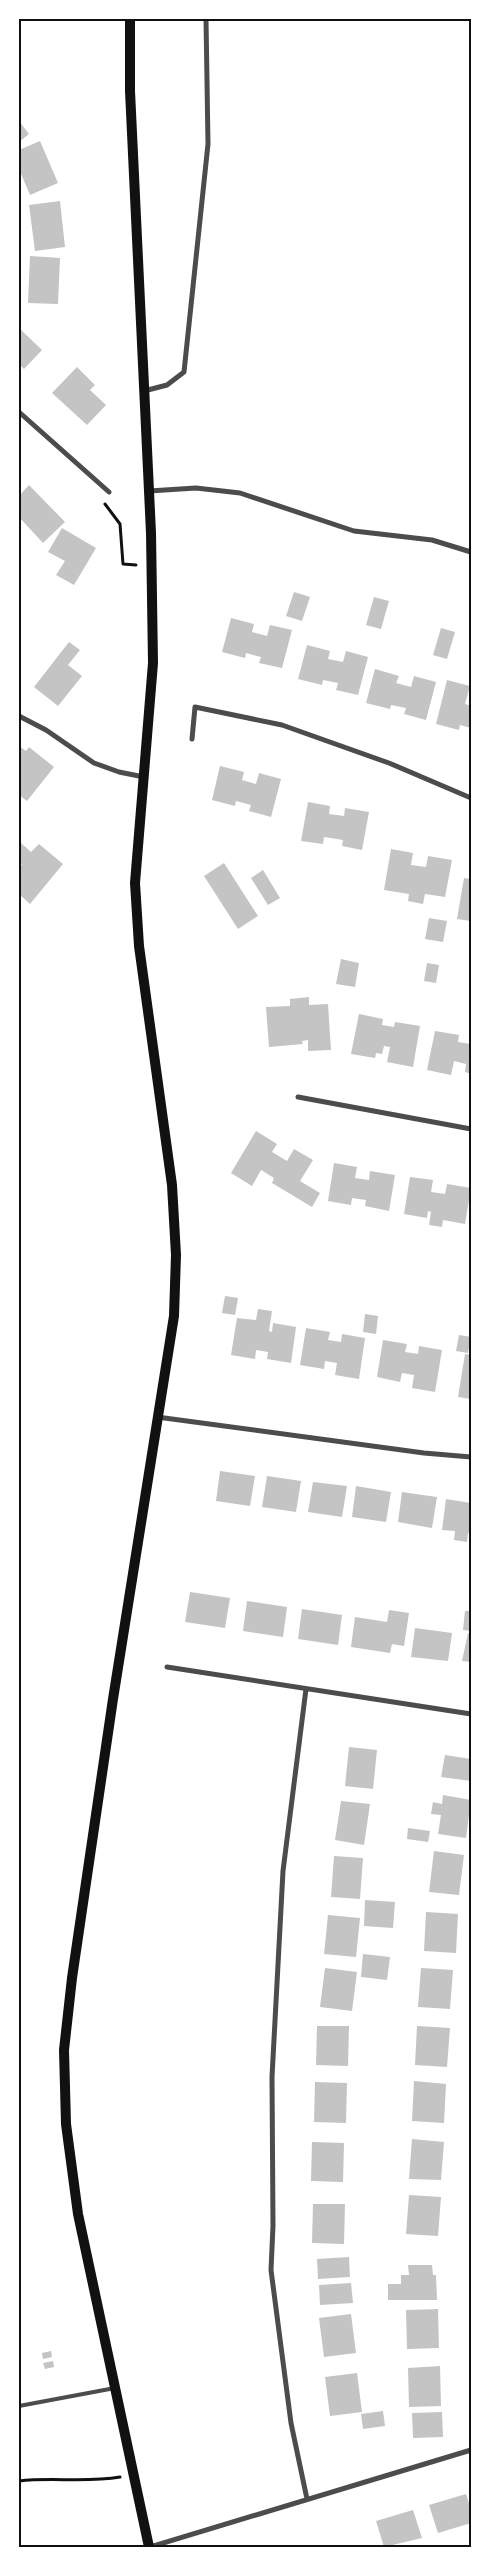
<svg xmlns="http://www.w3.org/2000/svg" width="490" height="2566" viewBox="0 0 490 2566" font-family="Jost,sans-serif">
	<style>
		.building { fill: #c4c4c4 }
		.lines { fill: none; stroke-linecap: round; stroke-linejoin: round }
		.path { stroke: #111; stroke-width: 3 }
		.service { stroke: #4c4c4c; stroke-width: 4 }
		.minor { stroke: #4c4c4c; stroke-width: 5 }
		.secondary { stroke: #111; stroke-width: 10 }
		.neatline { fill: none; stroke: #111; stroke-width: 2 }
	</style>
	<rect width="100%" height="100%" fill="#fff"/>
	<path class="building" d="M19,121L29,134L19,142Z
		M40,141L58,183L30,195L19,169V150Z
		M60,201L65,247L35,251L29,205Z
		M30,256L60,258L58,304L28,303Z
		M19,328L42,350L24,369L19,364Z
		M77,367L95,385L90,390L106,405L87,425L52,393Z
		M29,485L65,522L43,543L19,517V496Z
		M62,528L96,548L74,585L56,575L65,561L48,552Z
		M294,592L310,597L302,621L286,616Z
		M374,597L389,601L381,629L366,625Z
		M231,618L254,624L252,632L267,636L270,625L292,630L282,668L259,663L261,657L246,653L245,658L222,652Z
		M441,628L455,632L447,659L433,655Z
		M69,642L80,650L68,665L82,676L58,706L34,687Z
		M307,645L330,651L328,659L343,662L346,651L368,657L358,695L336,690L338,683L323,680L322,685L298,679Z
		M375,669L399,676L396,683L411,687L414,676L436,682L426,720L404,714L406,708L391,705L390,709L366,703Z
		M447,680L470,686L465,704L471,706V728L460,725L459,730L436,724Z
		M19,746L26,751L29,747L54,767L27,801L19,795Z
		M220,766L244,772L242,780L256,784L259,773L281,779L271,817L249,811L251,805L236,801L235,806L212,800Z
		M308,802L330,806L329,814L344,816L345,808L369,812L362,850L342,846L343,840L324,837L323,844L301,841Z
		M21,843L31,852L39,844L63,864L30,904L19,894V868L22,864L19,862V846Z
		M391,849L413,853L411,865L426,867L428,856L452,860L445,897L425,894L423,904L408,901L409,894L384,890Z
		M224,863L258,916L238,929L204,876Z
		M263,870L280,898L268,905L251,878Z
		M464,878L471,879V921L457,919Z
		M429,918L447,921L443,942L425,939Z
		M341,959L359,963L355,987L336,984Z
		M427,963L439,965L436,983L424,981Z
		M309,997V1005L328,1004L331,1050L308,1051V1040L302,1041L303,1044L269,1047L266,1007L290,1006V999Z
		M359,1014L383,1019L382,1025L394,1027L395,1022L420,1026L413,1067L387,1062L390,1047L384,1046L382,1054L376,1053L375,1058L351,1054Z
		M435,1031L459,1035L458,1042L471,1044V1074L465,1072L466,1064L454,1061L451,1075L427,1070Z
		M256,1131L277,1144L272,1152L287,1161L294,1149L313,1160L300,1181L320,1193L312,1207L272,1183L274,1178L261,1170L252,1186L231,1173Z
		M334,1163L357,1167L355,1178L369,1180L370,1171L395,1175L389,1211L365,1206L366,1200L352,1198L351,1205L328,1201Z
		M410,1177L433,1180L431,1192L445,1194L447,1184L471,1188L465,1224L443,1220L442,1227L429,1225L431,1212L428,1211L427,1218L404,1214Z
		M225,1296L238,1298L235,1315L222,1313Z
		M258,1309L272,1311L269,1331L272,1332L273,1323L296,1327L291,1363L267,1359L268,1352L256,1350L255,1359L231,1355L237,1318L256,1320Z
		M365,1314L378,1316L376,1334L363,1332Z
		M306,1328L330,1332L328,1340L341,1342L342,1334L365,1338L359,1379L335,1375L337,1363L325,1361L324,1369L300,1365Z
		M459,1335L471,1337L468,1353L456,1351Z
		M383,1340L407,1344L405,1352L418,1354L419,1346L442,1350L435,1392L412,1388L414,1375L402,1373L400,1382L377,1377Z
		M465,1354L471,1355V1399L458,1397Z
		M220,1471L255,1476L250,1506L216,1501Z
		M267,1476L301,1481L296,1512L262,1507Z
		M313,1482L347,1486L342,1517L308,1512Z
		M356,1486L391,1492L386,1522L352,1517Z
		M402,1492L437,1497L432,1528L398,1522Z
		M446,1499L471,1503V1534L468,1533L467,1542L454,1540L455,1531L442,1530Z
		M190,1592L230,1598L225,1628L185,1622Z
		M247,1601L287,1607L283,1637L243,1631Z
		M302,1609L342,1615L338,1645L298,1639Z
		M389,1610L409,1613L404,1646L392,1644L390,1653L351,1647L355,1617L387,1622Z
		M465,1611H471V1631L463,1630Z
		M415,1628L452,1633L448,1661L411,1657Z
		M468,1633H471V1662L462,1661Z
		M349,1747L377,1750L373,1789L345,1786Z
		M445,1755L471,1759V1781L441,1777Z
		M443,1795L471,1800L466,1838L438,1834L441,1815L431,1814L433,1802L442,1804Z
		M341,1801L370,1804L364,1845L335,1840Z
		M408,1828L430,1831L428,1842L407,1839Z
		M434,1851L464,1855L459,1895L429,1892Z
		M334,1856L363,1858L360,1899L331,1897Z
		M365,1900L395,1902L393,1928L364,1926Z
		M426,1912L458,1914L456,1953L424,1951Z
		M328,1915L360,1918L356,1957L324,1954Z
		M363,1954L390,1957L387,1980L361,1977Z
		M325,1968L357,1972L352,2011L320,2007Z
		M421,1968L453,1970L450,2009L418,2007Z
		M317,2026H349L348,2066L316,2065Z
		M417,2026L450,2028L447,2067L415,2065Z
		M414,2081L446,2084L444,2123L412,2121Z
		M315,2082L347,2083L346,2123L314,2122Z
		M412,2139L444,2142L441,2180L409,2179Z
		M312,2142L344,2143L343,2182L311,2181Z
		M409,2195L441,2197L438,2236L406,2234Z
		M313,2204H345L344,2244L312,2243Z
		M349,2257L350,2277L318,2279L317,2259Z
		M408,2265H432L433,2275H436L437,2300H388V2284H401V2275H409Z
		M351,2283L353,2303L320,2305L319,2285Z
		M438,2309L439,2348L407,2349L406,2310Z
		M351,2314L356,2353L324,2357L319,2318Z
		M51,2351L52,2357L43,2359L42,2353Z
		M53,2361L54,2367L45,2369L43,2363Z
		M440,2366L441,2406L409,2407L408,2368Z
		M357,2373L362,2412L330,2416L325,2377Z
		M383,2411L385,2426L363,2429L361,2414Z
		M442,2412L443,2437L413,2438L412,2413Z
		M466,2494L471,2510V2523L438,2533L429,2505Z
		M413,2510L422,2538L384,2547L376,2521Z"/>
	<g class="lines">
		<path class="path" d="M105,504L120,524L123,564L136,565
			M19,2481C53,2477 86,2483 120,2477"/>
		<path class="service" d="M19,2406L115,2388"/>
		<path class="minor" d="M144,391L167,385L184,372L208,144L206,19
			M19,412L109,492
			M149,491L196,488L240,493L354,531L432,540L471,552
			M19,716L46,730L94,763L119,772L144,777
			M192,739L195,707L282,725L389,763L471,798
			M298,1097L471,1129
			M157,1417L424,1453L471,1457
			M167,1667L471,1714
			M306,1689L283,1871L272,2077L273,2226L271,2270L291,2423L307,2499
			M150,2547L471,2450"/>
		<path class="secondary" d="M130,19V91L151,533L153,663L135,883L139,946L172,1185L176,1255L174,1316L113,1699L72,1978L64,2050L66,2124L78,2214L149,2547"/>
	</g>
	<rect width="490" height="2566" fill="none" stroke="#ffffff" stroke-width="40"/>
	<rect x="20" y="20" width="450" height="2526" class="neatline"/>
</svg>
